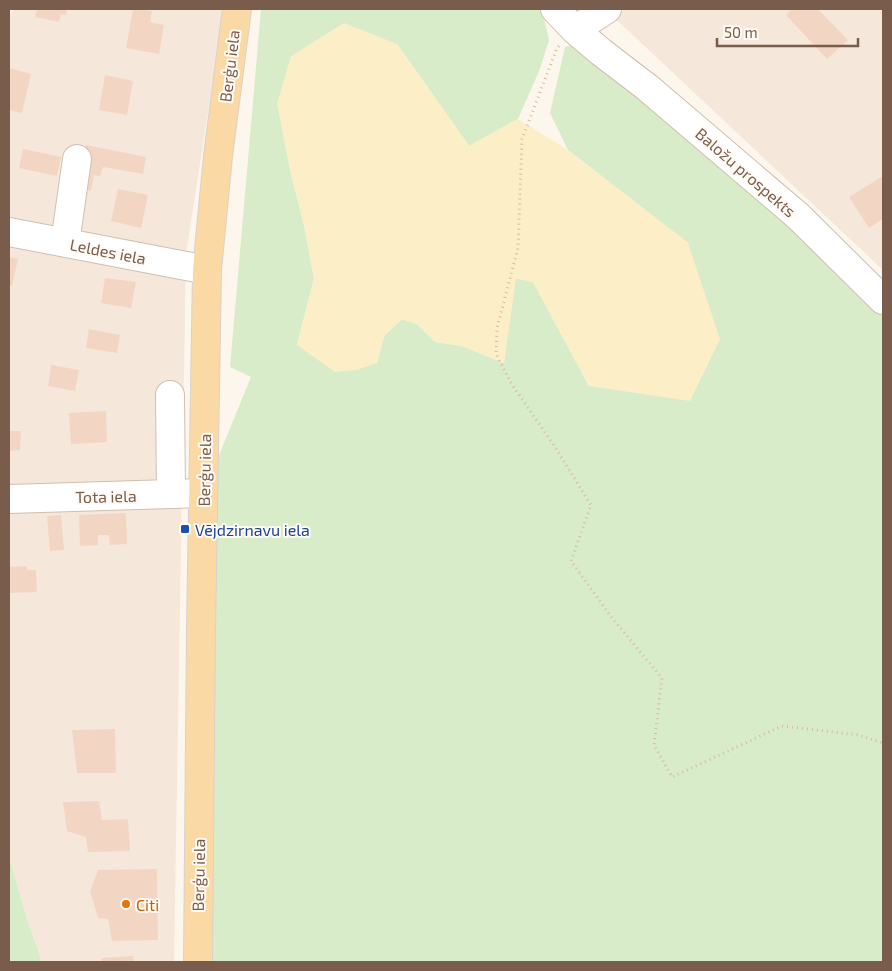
<svg xmlns="http://www.w3.org/2000/svg" width="892" height="971" viewBox="0 0 892 971" font-family="'Exo 2',sans-serif">
	<style>
		.residential { fill: #f5e8da }
		.green { fill: #d8ecc9 }
		.sand { fill: #fcefc7 }
		.building { fill: #f3d5c3 }
		.lines { fill: none; stroke-linecap: round; stroke-linejoin: round }
		.minor-casing { stroke: #d1beb0; stroke-width: 30 }
		.major-casing { stroke: #dad1cd; stroke-width: 30 }
		.path { stroke: #d9b8a5; stroke-width: 3; stroke-dasharray: 1 4; stroke-linecap: butt }
		.minor { stroke: #fff; stroke-width: 28 }
		.major { stroke: #fbd9a5; stroke-width: 28 }
		.transit-dot { fill: #1a4fb4; stroke: #fffaf3; stroke-width: 2 }
		.food-dot { fill: #e8710a; stroke: #fffaf3; stroke-width: 2 }
		.labels { text-anchor: middle; dominant-baseline: central; stroke-width: 4; stroke-linejoin: round; paint-order: stroke }
		.street-label { font-size: 16px; fill: #7a5c4d; stroke: #fffaf3 }
		.transit-label { font-size: 16px; fill: #164399; stroke: #fffaf3; text-anchor: start }
		.food-label { font-size: 16px; fill: #c56008; stroke: #fffaf3; text-anchor: start }
	</style>
	<rect width="100%" height="100%" fill="#fdf6ec"/>
	<path class="residential" d="M14,9H224L186,254L174,962H42L27,919L9,856V16Z
		M605,9H883V270Z"/>
	<path class="green" d="M261,9H542L549,40L540,69L518,119L469,146L397,44L282,128L291,174L304,225L314,279L297,345L377,363L384,336L402,319L417,324L435,342L462,346L504,363L515,278L533,282L589,386L688,243L568,150L550,113L565,47L580,42L883,308V962H210L215,465L251,377L230,367Z
		M9,856L27,919L42,962H9Z"/>
	<path class="sand" d="M344,23L397,44L469,146L518,119L568,150L688,243L720,339L690,401L589,386L533,282L516,278L504,363L462,346L435,342L417,324L402,319L384,336L377,363L356,370L335,372L297,345L314,279L304,225L291,174L277,104L291,56Z"/>
	<path class="building" d="M37,9H67L66,15L61,14L59,22L35,17Z
		M133,9L152,11L150,22L164,25L159,54L126,48Z
		M792,9H818L848,40L827,59L786,15Z
		M9,68L31,74L22,113L9,110Z
		M105,75L133,81L127,115L99,110Z
		M86,145L146,157L143,174L103,167L100,176L94,175L91,191L77,188Z
		M23,149L61,157L57,176L19,168Z
		M883,176V219L869,228L849,197Z
		M118,189L148,195L141,228L111,221Z
		M9,257L18,259L12,286L9,285Z
		M105,278L136,282L131,308L101,303Z
		M89,329L120,335L117,353L86,348Z
		M51,365L79,370L75,391L48,386Z
		M106,411L107,442L71,444L69,413Z
		M9,431H21L20,450L9,451Z
		M126,513L127,544L110,545L109,535H98V545L80,546L79,515Z
		M61,515L64,550L50,551L47,516Z
		M27,566V570H36L37,592L9,593V567Z
		M115,729L116,773H77L72,730Z
		M99,801L102,820L128,819L130,851L88,852L86,837L67,831L63,802Z
		M157,869L158,940L112,941L108,919L98,918L90,891L98,870Z
		M133,956L134,962H102L101,958Z"/>
	<g class="lines">
		<g class="minor-casing">
			<path id="minor" d="M555,9L575,30L601,52L648,88L798,216L883,300
				M575,30L607,9
				M9,232L207,270
				M65,243L77,159
				M170,395L171,494
				M9,499L203,493"/>
		</g>
		<g class="major-casing">
			<path id="major" d="M198,962L201,629L207,270L218,156L237,9"/>
		</g>
		<path class="path" d="M559,46L557,48L522,139L518,248L497,328L496,354L511,383L555,447L591,505L571,561L612,618L662,678L654,745L672,777L782,726L858,735L883,743"/>
		<use href="#minor" class="minor"/>
		<use href="#major" class="major"/>
	</g>
	<rect class="transit-dot" x="180" y="524" width="10" height="10" rx="2.5"/>
	<circle class="food-dot" cx="126" cy="904" r="5"/>
	<g class="labels">
		<g class="street-label">
			<text transform="translate(229 66) rotate(-83)">Berģu iela</text>
			<text transform="translate(746 172) rotate(41)">Baložu prospekts</text>
			<text transform="translate(108 251) rotate(11)">Leldes iela</text>
			<text transform="translate(204 470) rotate(-89)">Berģu iela</text>
			<text transform="translate(106 496) rotate(-1)">Tota iela</text>
			<text transform="translate(198 875) rotate(-89)">Berģu iela</text>
		</g>
		<g class="transit-label">
			<text x="195" y="529">Vējdzirnavu iela</text>
		</g>
		<g class="food-label">
			<text x="136" y="904">Citi</text>
		</g>
	</g>
	<rect width="892" height="971" fill="none" stroke="#7a5c4d" stroke-width="20"/>
	<path d="M717 38v8h141v-8" fill="none" stroke="#7a5c4d" stroke-width="2.5"/>
	<text x="724" y="38" font-size="15" fill="#7a5c4d" stroke="#fffaf3" stroke-width="4" paint-order="stroke">50 m</text>
</svg>
